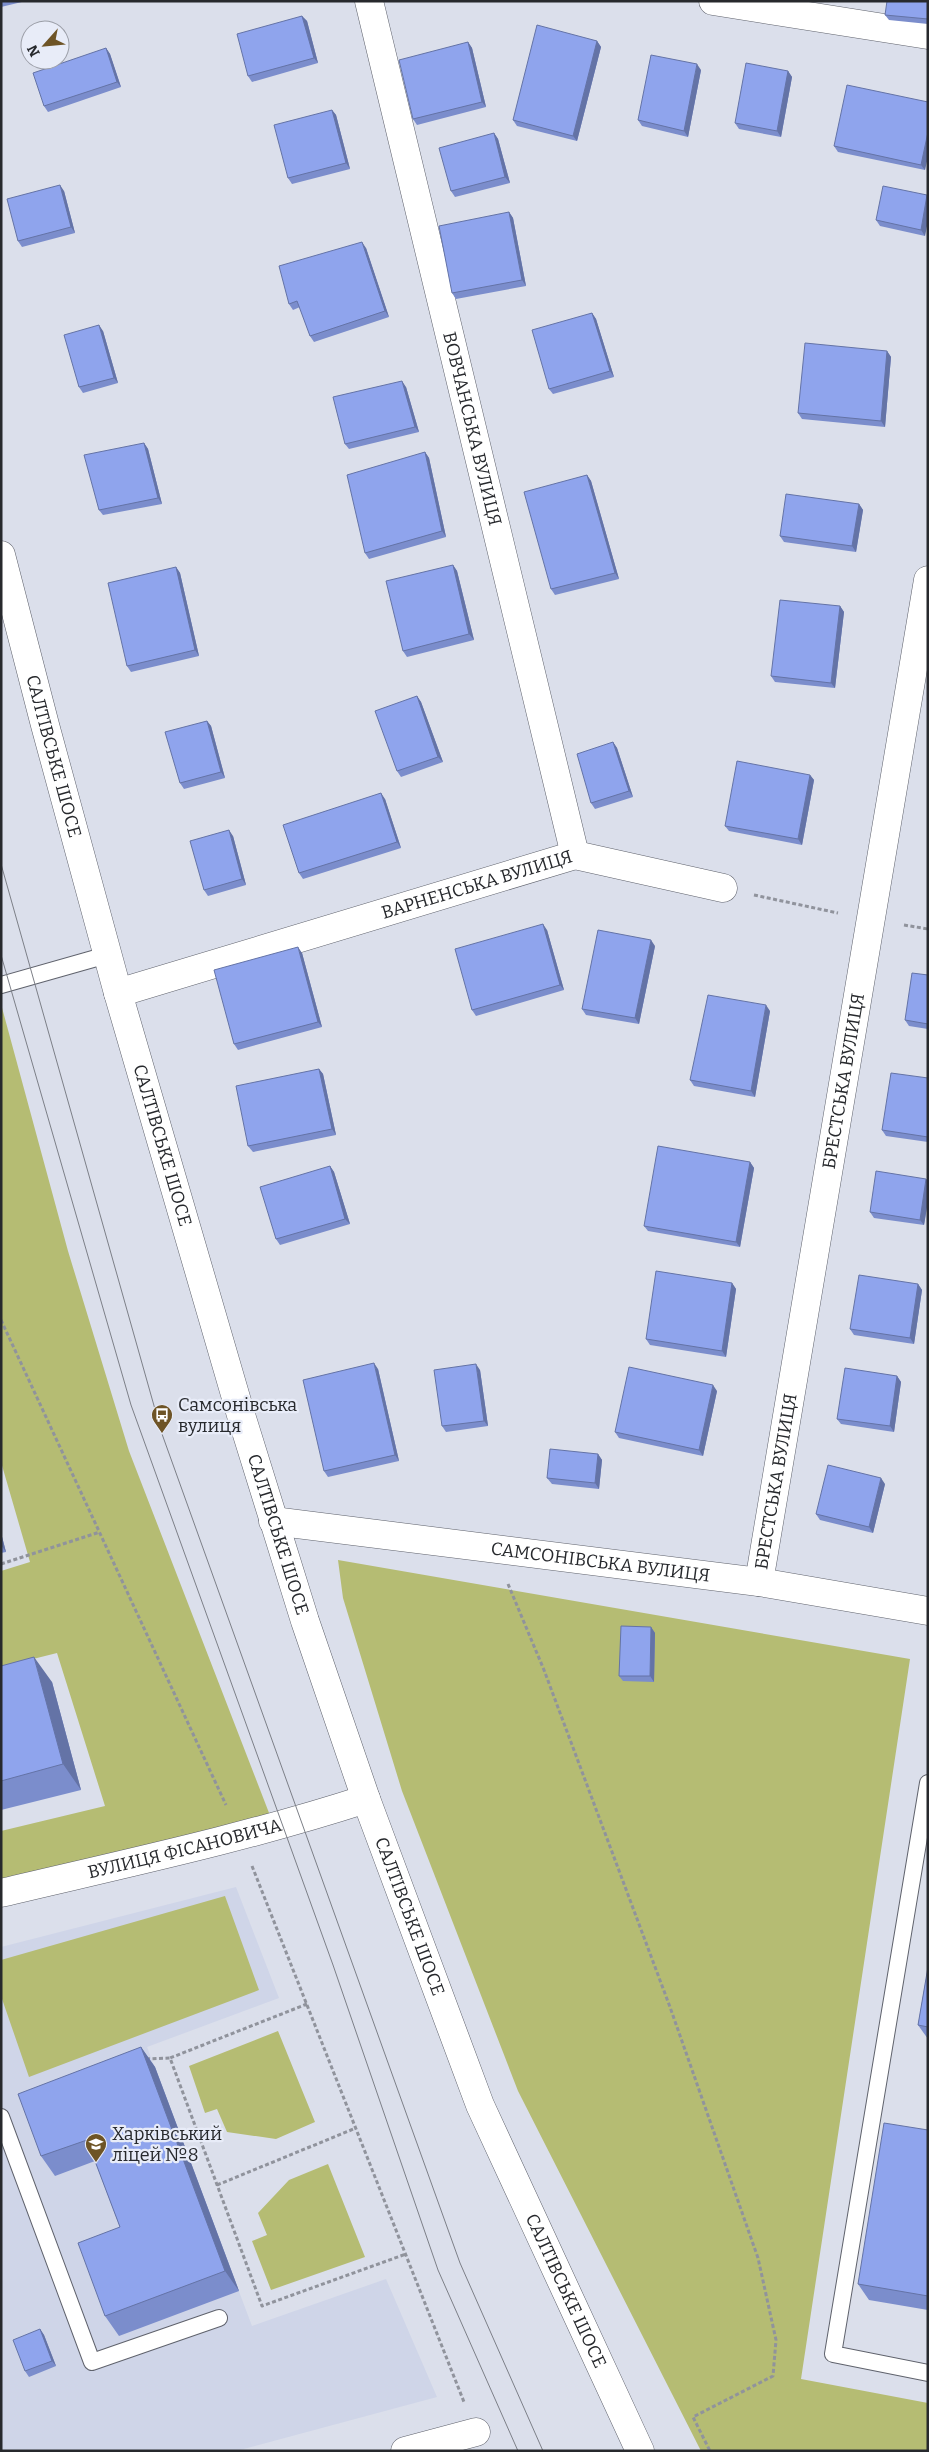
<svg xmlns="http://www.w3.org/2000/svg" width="929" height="2452" viewBox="0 0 929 2452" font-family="Bitter,serif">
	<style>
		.built { fill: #cfd5e8 }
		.green { fill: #b5bc73 }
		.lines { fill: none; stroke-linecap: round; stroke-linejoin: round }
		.lane-casing { stroke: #5f626c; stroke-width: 18 }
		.street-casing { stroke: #5f626c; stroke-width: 29 }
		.primary-casing { stroke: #5f626c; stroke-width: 29 }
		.path { stroke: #90939c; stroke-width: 3; stroke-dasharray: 4 2.5; stroke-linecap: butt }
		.lane { stroke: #fff; stroke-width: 16 }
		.street { stroke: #fff; stroke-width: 28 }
		.primary { stroke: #fff; stroke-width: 28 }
		.tram { stroke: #7c7f87; stroke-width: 1 }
		.wall { fill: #7b8dcc }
		.shaded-wall { fill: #6473a6 }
		.building { fill: #8fa4ed; stroke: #6473a6 }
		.labels { text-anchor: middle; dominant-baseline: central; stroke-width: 4.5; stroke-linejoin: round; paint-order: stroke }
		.street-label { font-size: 18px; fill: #27292d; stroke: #e8ecf8 }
		.poi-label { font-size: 18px; fill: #27292d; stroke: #e8ecf8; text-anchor: start }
	</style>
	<rect width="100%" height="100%" fill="#dbdfeb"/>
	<path class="built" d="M236,1887L279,1998L147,2047L252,2326L386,2279L437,2397L236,2451H1V1947Z"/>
	<path class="green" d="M1,1004L68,1251L129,1451L271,1818L1,1887V1831L105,1806L57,1653L1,1667V1571L30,1562L1,1462Z
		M338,1560L910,1659L801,2379L928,2403V2451H701L518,2091L402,1791L343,1598Z
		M225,1896L259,1990L29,2077L1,1996V1960Z
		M278,2031L315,2122L276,2139L227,2132L217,2109L205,2113L189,2066Z
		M328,2164L365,2257L271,2290L252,2241L267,2235L258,2213L289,2180Z"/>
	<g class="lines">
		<g class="lane-casing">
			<path id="lane" d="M1,985L107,955
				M928,1783L833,2354L928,2373
				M1,2117L92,2362L219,2318"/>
		</g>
		<g class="street-casing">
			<g id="street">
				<path id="s1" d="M369,1L575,855"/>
				<path d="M713,1L928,35"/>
				<path id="s2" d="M118,993L575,855L723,888"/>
				<path id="s3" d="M273,1521L759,1582L928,1611"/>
				<path id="s4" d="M759,1582L928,580"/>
				<path id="s5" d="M1,1893C123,1864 246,1838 366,1799"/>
				<path d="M405,2451L476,2432"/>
			</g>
		</g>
		<g class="primary-casing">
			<g id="primary">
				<path id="s6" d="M1,555L45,725L118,993L241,1415L305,1621L366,1799L480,2105L640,2451"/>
			</g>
		</g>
		<path class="path" d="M754,895L838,913
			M904,925L928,929
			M1,1320L226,1805
			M1,1564L100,1532
			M508,1584L544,1670L670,2007L758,2258L776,2340L773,2376L693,2417L710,2451
			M252,1866L464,2402
			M307,2004L170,2058L262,2306L406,2254
			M146,2059L170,2058
			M217,2185L356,2128"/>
		<use href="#lane" class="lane"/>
		<use href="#street" class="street"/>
		<use href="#primary" class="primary"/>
		<path class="tram" d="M1,864L162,1434L460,2263L543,2451
			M1,955L131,1405L333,1965L438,2270L518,2451"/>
	</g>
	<path class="wall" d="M1,1H26L1,7Z
		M928,1V24L889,20L885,15Z
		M302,16L307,21L318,63L252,82L248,76Z
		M597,41L601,47L577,141L517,126L513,120Z
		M468,42L472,48L486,107L417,125L413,119Z
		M106,48L110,54L121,87L48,112L44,106Z
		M701,70L688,137L642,126L638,120Z
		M788,71L792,77L781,137L739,129L735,123Z
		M928,102L925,170L838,152L834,146Z
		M332,110L336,115L350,169L292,184L288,178Z
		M494,133L498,139L510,183L455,197L451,191Z
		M64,191L75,233L22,247L18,241Z
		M927,195L925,236L880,226L876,220Z
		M509,212L513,218L526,286L456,299L452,293Z
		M366,248L389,317L314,342L310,336L300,307L293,310L289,304Z
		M592,313L596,319L614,377L553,394L549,389Z
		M103,331L118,383L83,393L79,387Z
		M887,351L891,357L885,427L802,419L798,413Z
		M406,387L419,432L349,449L345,444Z
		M144,443L148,449L162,504L103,515L99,510Z
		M425,452L429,458L446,537L369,559L365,553Z
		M587,475L591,481L619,579L555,595L551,589Z
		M859,504L863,510L856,552L784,542L780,536Z
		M453,565L457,571L474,640L407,657L403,651Z
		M176,567L180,573L199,656L131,672L127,666Z
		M840,606L844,612L835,688L775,682L771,676Z
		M417,696L421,702L443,762L401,777L397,771Z
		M207,721L211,726L225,778L184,789L180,783Z
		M613,742L617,748L633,797L595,809L591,803Z
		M810,775L814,780L802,845L729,831L725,826Z
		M385,799L401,848L303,879L299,873Z
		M233,836L246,885L208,896L204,890Z
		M547,930L564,990L476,1016L472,1010Z
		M655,946L639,1024L586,1015L582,1009Z
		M302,953L322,1027L238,1050L234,1044Z
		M928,975V1029L909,1026L905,1020Z
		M770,1011L755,1097L694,1086L690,1080Z
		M319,1069L323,1074L336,1135L253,1152L248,1146Z
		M928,1078V1142L886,1136L882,1130Z
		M750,1162L754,1168L740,1247L648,1231L644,1226Z
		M330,1166L334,1172L350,1224L280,1245L276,1239Z
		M926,1179L928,1181V1201L924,1225L874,1218L870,1212Z
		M732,1283L736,1289L726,1357L650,1345L646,1339Z
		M918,1284L922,1290L914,1344L854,1335L850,1329Z
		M378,1369L399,1461L328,1477L324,1471Z
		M480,1370L488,1426L446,1432L442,1426Z
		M897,1376L901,1382L894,1432L841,1424L837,1419Z
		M717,1391L703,1456L619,1438L615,1432Z
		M598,1454L602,1460L599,1489L552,1484L547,1478Z
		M885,1484L873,1533L820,1520L816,1514Z
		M1,1533L6,1552L1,1553Z
		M651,1627L655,1633L654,1682L623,1681L619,1676Z
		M1,1666L52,1682L81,1790L1,1810Z
		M928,1967V2039L918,2025Z
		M141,2047L155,2067L239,2291L119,2336L105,2316L120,2227L95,2161L55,2176L41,2156Z
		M928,2130V2310L869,2300L858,2284Z
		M40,2329L44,2335L56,2366L29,2377L25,2371Z"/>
	<path class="shaded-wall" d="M302,16L307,21L318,63L314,58Z
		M597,41L601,47L577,141L573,136Z
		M468,42L472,48L486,107L482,102Z
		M106,48L110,54L121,87L117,82Z
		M697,64L701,70L688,137L684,131Z
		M788,71L792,77L781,137L777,131Z
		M332,110L336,115L350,169L346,163Z
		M928,132V157L925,170L921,165Z
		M494,133L498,139L510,183L505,177Z
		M60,185L64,191L75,233L71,227Z
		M927,195L928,221L925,236L921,230Z
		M509,212L513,218L526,286L522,280Z
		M362,242L366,248L389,317L385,311Z
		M592,313L596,319L614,377L610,371Z
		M99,325L103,331L118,383L114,378Z
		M887,351L891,357L885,427L881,421Z
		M402,381L406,387L419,432L415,427Z
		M144,443L148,449L162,504L158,498Z
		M425,452L429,458L446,537L442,531Z
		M587,475L591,481L619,579L615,573Z
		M859,504L863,510L856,552L852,546Z
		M453,565L457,571L474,640L469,634Z
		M176,567L180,573L199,656L195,650Z
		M840,606L844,612L835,688L831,683Z
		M417,696L421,702L443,762L438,757Z
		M207,721L211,726L225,778L221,772Z
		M613,742L617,748L633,797L629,791Z
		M810,775L814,780L802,845L798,839Z
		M381,793L385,799L401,848L397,842Z
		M229,830L233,836L246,885L242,879Z
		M543,924L547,930L564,990L560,985Z
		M651,940L655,946L639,1024L635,1018Z
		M298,947L302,953L322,1027L318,1022Z
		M766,1005L770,1011L755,1097L751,1091Z
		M319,1069L323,1074L336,1135L332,1129Z
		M750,1162L754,1168L740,1247L736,1242Z
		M330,1166L334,1172L350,1224L345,1219Z
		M926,1179L928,1181V1201L924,1225L920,1220Z
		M732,1283L736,1289L726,1357L722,1351Z
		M918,1284L922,1290L914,1344L910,1338Z
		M374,1363L378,1369L399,1461L395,1455Z
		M476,1364L480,1370L488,1426L484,1421Z
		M897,1376L901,1382L894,1432L890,1426Z
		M713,1385L717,1391L703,1456L699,1450Z
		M598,1454L602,1460L599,1489L595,1483Z
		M881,1478L885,1484L873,1533L869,1527Z
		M1,1533L6,1552L1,1545Z
		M651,1627L655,1633L654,1682L650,1676Z
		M34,1657L52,1682L81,1790L63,1764Z
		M141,2047L155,2067L239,2291L225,2271Z
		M40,2329L44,2335L56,2366L52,2361Z"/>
	<path class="building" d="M887,1H928V19L885,15Z
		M302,16L314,58L248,76L237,34Z
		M537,25L597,41L573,136L513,120Z
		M468,42L482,102L413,119L399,60Z
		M106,48L117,82L44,106L33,73Z
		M651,55L697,64L684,131L638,120Z
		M746,63L788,71L777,131L735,123Z
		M847,85L928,102V132L921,165L834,146Z
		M332,110L346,163L288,178L274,125Z
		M494,133L505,177L451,191L439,148Z
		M60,185L71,227L18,241L7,199Z
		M883,186L927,195L921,230L876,220Z
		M509,212L522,280L452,293L439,226Z
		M362,242L385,311L310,336L297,301L289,304L279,266Z
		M592,313L610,371L549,389L532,330Z
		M99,325L114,378L79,387L64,335Z
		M805,343L887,351L881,421L798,413Z
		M402,381L415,427L345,444L333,397Z
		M144,443L158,498L99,510L84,455Z
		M425,452L442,531L365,553L347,475Z
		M587,475L615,573L551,589L524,492Z
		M786,494L859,504L852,546L780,536Z
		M453,565L469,634L403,651L386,581Z
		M176,567L195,650L127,666L108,583Z
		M780,600L840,606L831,683L771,676Z
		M417,696L438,757L397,771L375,711Z
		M207,721L221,772L180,783L165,732Z
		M613,742L629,791L591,803L577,754Z
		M737,761L810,775L798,839L725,826Z
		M381,793L397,842L299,873L283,825Z
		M229,830L242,879L204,890L190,841Z
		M543,924L560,985L472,1010L455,949Z
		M598,930L651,940L635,1018L582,1009Z
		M298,947L318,1022L234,1044L214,970Z
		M912,973L928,975V1024L905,1020Z
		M708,995L766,1005L751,1091L690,1080Z
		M319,1069L332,1129L248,1146L236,1086Z
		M891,1073L928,1078V1137L882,1130Z
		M658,1146L750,1162L736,1242L644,1226Z
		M330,1166L345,1219L276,1239L260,1187Z
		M876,1171L926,1179L920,1220L870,1212Z
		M656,1271L732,1283L722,1351L646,1339Z
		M859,1275L918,1284L910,1338L850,1329Z
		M374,1363L395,1455L324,1471L303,1380Z
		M476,1364L484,1421L442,1426L434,1370Z
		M629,1367L713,1385L699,1450L615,1432Z
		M845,1368L897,1376L890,1426L837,1419Z
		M550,1449L598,1454L595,1483L547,1478Z
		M828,1465L881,1478L869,1527L816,1514Z
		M621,1626L651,1627L650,1676H619Z
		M34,1657L63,1764L1,1781V1666Z
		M928,1967V2027L918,2025Z
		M141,2047L225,2271L105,2316L78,2243L120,2227L87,2140L41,2156L18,2094Z
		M884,2123L928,2130V2296L858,2284Z
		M40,2329L52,2361L25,2371L13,2340Z"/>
	<defs>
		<g id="bus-pin" transform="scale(1.125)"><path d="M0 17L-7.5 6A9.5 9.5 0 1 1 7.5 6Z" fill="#6e5426" stroke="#e8ecf8"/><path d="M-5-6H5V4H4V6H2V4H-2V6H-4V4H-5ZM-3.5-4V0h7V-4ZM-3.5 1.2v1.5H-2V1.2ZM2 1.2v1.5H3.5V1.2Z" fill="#fff"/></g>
		<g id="school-pin" transform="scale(1.125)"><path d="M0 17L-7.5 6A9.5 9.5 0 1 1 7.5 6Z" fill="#6e5426" stroke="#e8ecf8"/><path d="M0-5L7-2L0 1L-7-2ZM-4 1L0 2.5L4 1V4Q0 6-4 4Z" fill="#fff"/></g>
	</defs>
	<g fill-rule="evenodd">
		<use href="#bus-pin" x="162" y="1415"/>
		<use href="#school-pin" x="96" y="2144"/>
	</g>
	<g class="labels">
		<g class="street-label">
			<text stroke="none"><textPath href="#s1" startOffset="440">ВОВЧАНСЬКА ВУЛИЦЯ</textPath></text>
			<text stroke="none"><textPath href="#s6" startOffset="208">САЛТІВСЬКЕ ШОСЕ</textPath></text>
			<text stroke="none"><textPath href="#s2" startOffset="375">ВАРНЕНСЬКА ВУЛИЦЯ</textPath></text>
			<text stroke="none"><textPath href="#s4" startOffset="508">БРЕСТСЬКА ВУЛИЦЯ</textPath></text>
			<text stroke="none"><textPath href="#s6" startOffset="612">САЛТІВСЬКЕ ШОСЕ</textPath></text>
			<text stroke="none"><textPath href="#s4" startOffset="102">БРЕСТСЬКА ВУЛИЦЯ</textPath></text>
			<text stroke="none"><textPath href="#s6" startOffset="1018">САЛТІВСЬКЕ ШОСЕ</textPath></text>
			<text stroke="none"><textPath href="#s3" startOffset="330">САМСОНІВСЬКА ВУЛИЦЯ</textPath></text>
			<text stroke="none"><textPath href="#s5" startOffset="189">ВУЛИЦЯ ФІСАНОВИЧА</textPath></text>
			<text stroke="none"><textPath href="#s6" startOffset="1422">САЛТІВСЬКЕ ШОСЕ</textPath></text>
			<text stroke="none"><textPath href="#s6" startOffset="1828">САЛТІВСЬКЕ ШОСЕ</textPath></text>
		</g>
		<g class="poi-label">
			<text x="178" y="1405">Самсонівська<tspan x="178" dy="21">вулиця</tspan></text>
			<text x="112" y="2134">Харківський<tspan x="112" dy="21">ліцей №8</tspan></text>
		</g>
	</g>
	<rect width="929" height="2452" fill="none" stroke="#27292d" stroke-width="5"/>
	<g transform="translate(45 45) rotate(243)"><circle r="24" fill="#e8ecf8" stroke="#9b9ea7"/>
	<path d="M0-4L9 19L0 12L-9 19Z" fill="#6e5426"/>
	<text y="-8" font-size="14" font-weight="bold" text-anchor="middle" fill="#27292d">N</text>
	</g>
</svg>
